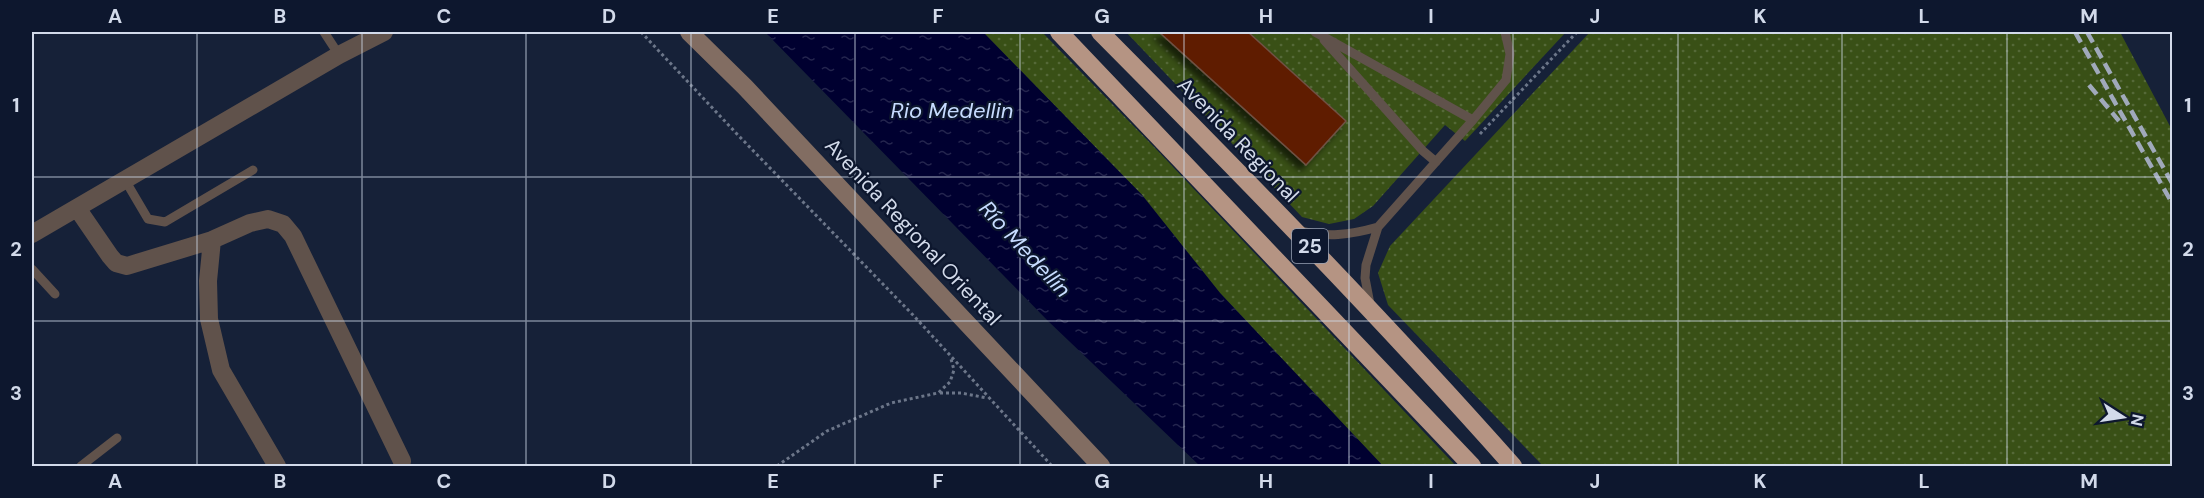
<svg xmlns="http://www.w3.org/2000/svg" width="2204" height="498" viewBox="0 0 2204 498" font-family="'DM Sans',sans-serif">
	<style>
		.grass { fill: url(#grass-dots) }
		.water { fill: url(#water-ripples) }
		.building { fill: #5e1d00; stroke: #705144; stroke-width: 1.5; filter: url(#shadow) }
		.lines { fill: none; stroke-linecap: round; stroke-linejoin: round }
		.path { stroke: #6c7689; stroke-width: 3; stroke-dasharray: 3 3; stroke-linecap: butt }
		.lane { stroke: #60524b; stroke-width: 9 }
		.street { stroke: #60524b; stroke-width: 18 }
		.secondary { stroke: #826d62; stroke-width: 18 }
		.highway { stroke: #b59483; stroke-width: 18 }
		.rail { stroke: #a0a9bb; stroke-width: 4.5; stroke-dasharray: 12 6; stroke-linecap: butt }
		.grid { fill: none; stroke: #d2daea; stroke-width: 1.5; stroke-opacity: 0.55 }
		.labels { text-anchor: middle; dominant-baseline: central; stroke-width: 4.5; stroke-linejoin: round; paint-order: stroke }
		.shield { fill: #0d172e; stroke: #97a0b2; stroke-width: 1.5 }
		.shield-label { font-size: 20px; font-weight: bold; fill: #d2daea }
		.street-label { font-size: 21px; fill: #d2daea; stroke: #0d172e }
		.water-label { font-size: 22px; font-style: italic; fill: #c7dcff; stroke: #0d172e }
		.neatline { fill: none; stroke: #d2daea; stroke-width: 2 }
		.grid-label { font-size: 20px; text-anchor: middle; font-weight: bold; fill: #d2daea }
	</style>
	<defs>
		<pattern id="grass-dots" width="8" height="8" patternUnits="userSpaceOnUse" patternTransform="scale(1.5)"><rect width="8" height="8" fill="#395016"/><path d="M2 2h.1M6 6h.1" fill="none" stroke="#556938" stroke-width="1.8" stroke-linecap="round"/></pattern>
		<pattern id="water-ripples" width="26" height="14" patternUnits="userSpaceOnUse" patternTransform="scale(1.5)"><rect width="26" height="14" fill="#000030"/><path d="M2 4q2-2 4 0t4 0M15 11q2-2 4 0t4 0" fill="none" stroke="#24254e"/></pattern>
		<filter id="shadow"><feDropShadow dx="-5.5" dy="5.5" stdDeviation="3" flood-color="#0009"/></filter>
	</defs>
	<rect width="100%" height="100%" fill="#162138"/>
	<path class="grass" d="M983,32H1042L1156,149L1456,466H1383L1220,293L1142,195Z
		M1126,32H1566L1465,141L1445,125L1373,206L1354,219L1329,224L1302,217Z
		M1590,32H2120L2172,130V466H1543L1388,305L1378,273L1390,246Z"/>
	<path class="water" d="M765,32H983L1142,195L1220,293L1383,466H1200L1048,321Z"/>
	<path class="building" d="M1159,32H1248L1346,121L1306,165Z"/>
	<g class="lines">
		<path class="path" d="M641,32L736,133L913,315L1052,466
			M1480,134L1577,32
			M940,393H961L987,398
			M777,466L827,431L891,403L938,393L950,382L954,370L951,359"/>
		<path class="lane" d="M324,32L339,55
			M1315,32L1473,120
			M1324,40L1423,151L1436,162
			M125,180L148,219L165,222L253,170
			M1298,230C1326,238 1350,235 1378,227
			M32,269L55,294
			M1370,304L1365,278L1366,265L1378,227L1473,120L1506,80L1510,54L1505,32
			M81,466L117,438"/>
		<path class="street" d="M77,208L110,256L116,263L127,266L212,240L250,223L268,219L283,224L293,236L402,461
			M32,234L339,55L384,32
			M212,240L208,281L209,319L221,370L277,466"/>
		<path class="secondary" d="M689,32L745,87L1101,466"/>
		<path class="highway" d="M1059,32L1472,466
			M1100,32C1241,174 1381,317 1513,466"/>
		<path class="rail" d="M2075,32L2172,203
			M2087,32L2172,183
			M2089,85L2119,121"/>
	</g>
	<path class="grid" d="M197,32V466M362,32V466M526,32V466M691,32V466M855,32V466M1020,32V466M1184,32V466M1349,32V466M1513,32V466M1678,32V466M1842,32V466M2007,32V466M32,177H2172M32,321H2172"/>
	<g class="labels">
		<rect class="shield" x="1292" y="229" width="36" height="34" rx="4.5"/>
		<g class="shield-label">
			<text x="1310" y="246">25</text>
		</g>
		<g class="street-label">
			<text transform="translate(1238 140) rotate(46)">Avenida Regional</text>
			<text transform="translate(913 232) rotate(47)">Avenida Regional Oriental</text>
		</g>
		<g class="water-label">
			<text x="952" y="110">Rio Medellin</text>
			<text transform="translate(1025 249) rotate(47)">Río Medellín</text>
		</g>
	</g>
	<rect width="2204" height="498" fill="none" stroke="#0d172e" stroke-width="66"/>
	<g transform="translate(2123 417) rotate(102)" stroke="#0d172e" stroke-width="4.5" paint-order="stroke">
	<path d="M0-4.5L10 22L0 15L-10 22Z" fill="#d2daea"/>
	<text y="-9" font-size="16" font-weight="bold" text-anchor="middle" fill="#d2daea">N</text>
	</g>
	<rect x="33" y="33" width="2138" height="432" class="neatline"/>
	<g class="grid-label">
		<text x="115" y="23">A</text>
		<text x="280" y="23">B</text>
		<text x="444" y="23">C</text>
		<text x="609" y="23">D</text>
		<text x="773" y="23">E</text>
		<text x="938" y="23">F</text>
		<text x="1102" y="23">G</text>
		<text x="1266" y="23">H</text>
		<text x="1431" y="23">I</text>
		<text x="1595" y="23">J</text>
		<text x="1760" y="23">K</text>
		<text x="1924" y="23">L</text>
		<text x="2089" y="23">M</text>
		<text x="16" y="112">1</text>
		<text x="2188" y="112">1</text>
		<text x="16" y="256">2</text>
		<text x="2188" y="256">2</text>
		<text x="16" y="400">3</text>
		<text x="2188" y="400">3</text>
		<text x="115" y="488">A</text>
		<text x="280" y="488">B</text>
		<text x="444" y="488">C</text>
		<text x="609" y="488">D</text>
		<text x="773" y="488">E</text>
		<text x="938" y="488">F</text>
		<text x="1102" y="488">G</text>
		<text x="1266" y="488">H</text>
		<text x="1431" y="488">I</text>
		<text x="1595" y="488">J</text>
		<text x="1760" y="488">K</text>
		<text x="1924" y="488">L</text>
		<text x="2089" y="488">M</text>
	</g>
</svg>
